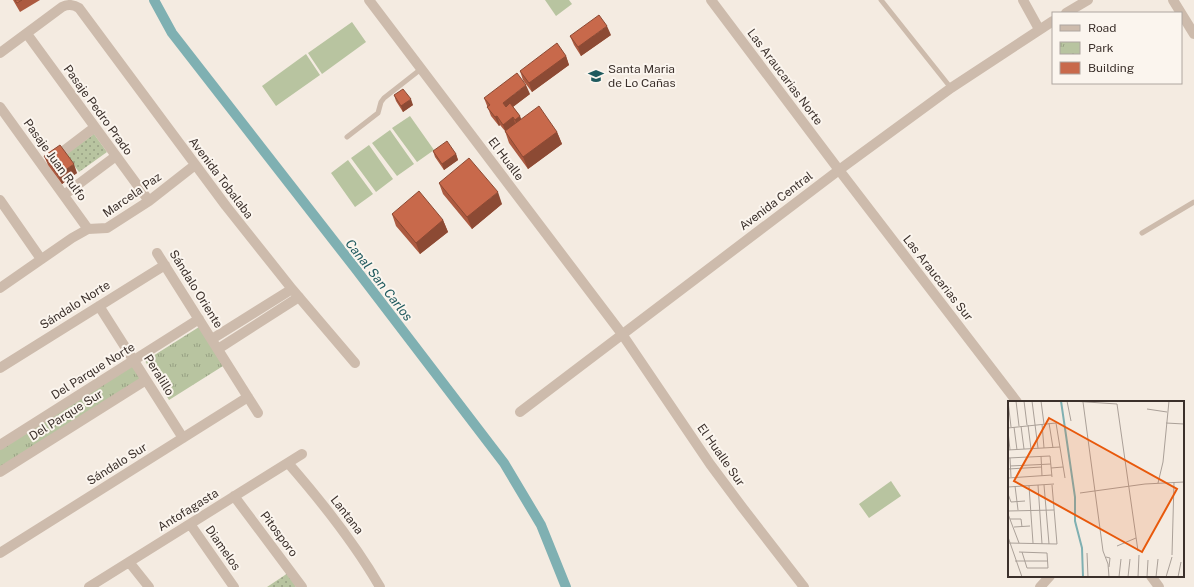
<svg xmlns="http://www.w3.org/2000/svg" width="1194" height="587" viewBox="0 0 1194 587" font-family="'Public Sans',sans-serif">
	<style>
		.grass { fill: url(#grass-dots) }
		.park { fill: url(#park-tufts) }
		.pitch { fill: #b8c4a0 }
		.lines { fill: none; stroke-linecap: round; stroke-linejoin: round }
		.canal { stroke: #7fb0b2; stroke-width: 10 }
		.service { stroke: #cdbbac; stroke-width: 5 }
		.minor { stroke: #cdbbac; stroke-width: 10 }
		.tertiary { stroke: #cdbbac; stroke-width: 10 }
		.wall { fill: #ac5a40 }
		.shaded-wall { fill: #8c4a34 }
		.building { fill: #c8694b; stroke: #8c4a34 }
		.labels { text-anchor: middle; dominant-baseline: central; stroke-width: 4; stroke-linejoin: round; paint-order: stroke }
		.poi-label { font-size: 12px; fill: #3b302b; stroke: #fbf5ee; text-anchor: start }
		.street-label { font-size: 12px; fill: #3b302b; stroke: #fbf5ee }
		.water-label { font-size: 13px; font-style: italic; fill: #1f5a5e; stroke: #fbf5ee }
		.inset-river { fill: none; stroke: #7fb0b2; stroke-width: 2 }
		.inset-road { fill: none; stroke: #aaa098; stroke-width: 1 }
		.view { fill: #e8590c; fill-opacity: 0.15; stroke: #e8590c; stroke-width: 2 }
		.inset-edge { fill: none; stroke: #3b302b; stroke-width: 2 }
	</style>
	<defs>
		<pattern id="grass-dots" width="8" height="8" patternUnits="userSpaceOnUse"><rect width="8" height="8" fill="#b8c4a0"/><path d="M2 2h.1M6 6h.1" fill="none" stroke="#97a083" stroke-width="1.8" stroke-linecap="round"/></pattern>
		<pattern id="park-tufts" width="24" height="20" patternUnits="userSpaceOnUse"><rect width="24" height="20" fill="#b8c4a0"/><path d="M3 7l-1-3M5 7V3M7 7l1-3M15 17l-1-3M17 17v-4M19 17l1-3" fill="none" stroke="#97a083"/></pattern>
	</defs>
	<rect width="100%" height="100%" fill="#f4ebe1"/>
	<path class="grass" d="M94,134L107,152L79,172L66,154Z
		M288,573L296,587H267Z"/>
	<path class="park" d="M199,327L223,366L169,400L145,361Z
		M133,364L143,380L0,469V448Z"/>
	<path class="pitch" d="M545,0H569L572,4L556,16Z
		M352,22L366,42L322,74L308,53Z
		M306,54L320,75L276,106L262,86Z
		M410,116L434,150L417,162L392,128Z
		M390,130L414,164L397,176L372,143Z
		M369,145L393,179L376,192L351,158Z
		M348,160L373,194L355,207L331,173Z
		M891,481L901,496L869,518L859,504Z"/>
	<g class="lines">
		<path class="canal" d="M154,0L172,33L355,268L504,463L541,525L566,587"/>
		<path class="service" d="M881,0L951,88
			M347,137L378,113L381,102L384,98L421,69
			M1142,233L1194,202"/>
		<path class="minor" d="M711,0L839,170L1017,402
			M1023,0L1039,29
			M1173,0L1194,34
			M1066,13L1088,0
			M27,34L149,201
			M0,53L62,7C68,4 73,4 79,8L226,206L292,289L355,363
			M0,107L88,229
			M53,159L95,127
			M64,195L116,156
			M0,200L41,259
			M157,253L258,413
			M0,288L72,238L88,229L107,228L149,201L195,165
			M99,306L183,438
			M212,339L292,289
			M218,349L299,297
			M0,368L165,265
			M520,412L839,170L951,88L1053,21
			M0,445L199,319
			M288,463C322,502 354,542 380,587
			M0,472L146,380
			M234,496L302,587
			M190,524L234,587
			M0,553L248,397
			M129,562L149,587
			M1151,576L1159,587
			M89,587L302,454
			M1040,587L1050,576"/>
		<path class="tertiary" d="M369,0L622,334L710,464L742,507L804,587"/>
	</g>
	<path class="wall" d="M13,0H40L20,12Z
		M611,35L581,56L574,45L570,36Z
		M566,56L569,65L532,92L523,80L520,71Z
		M530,94L513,107L520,116L521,119L557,132L562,144L528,169L509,143L505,131L500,125L499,126L491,116L484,98Z
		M394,95L413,105L403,112L396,101Z
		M433,151L456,154L458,160L444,170L435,157Z
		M44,156L77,173L62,184L48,165Z
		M439,183L502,204L472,229L443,194Z
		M392,214L443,220L448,232L420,254L396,226Z"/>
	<path class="shaded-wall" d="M607,26L611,35L581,56L578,47Z
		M566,56L569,65L532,92L529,83Z
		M526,85L530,94L506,112L503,103Z
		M411,99L413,105L403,112L401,106Z
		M497,116L500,125L499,126L495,117Z
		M520,116L523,125L518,129L515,120Z
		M513,117L516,126L506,133L503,125Z
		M557,132L562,144L528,169L523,157Z
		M456,154L458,160L444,170L442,164Z
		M74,164L77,173L62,184L58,175Z
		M498,192L502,204L472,229L467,217Z
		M443,220L448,232L420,254L416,243Z"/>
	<path class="building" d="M15,0H22L17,3Z
		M599,15L607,26L578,47L570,36Z
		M557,43L566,56L529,83L520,71Z
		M517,73L526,85L503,103L506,107L510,103L520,116L515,120L513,117L503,125L497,116L495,117L487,107L490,105L484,98Z
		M403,89L411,99L401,106L394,95Z
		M539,106L557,132L523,157L505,131Z
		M447,141L456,154L442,164L433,151Z
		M60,145L74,164L58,175L44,156Z
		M469,158L498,192L467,217L439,183Z
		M419,191L443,220L416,243L392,214Z"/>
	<defs>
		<g id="school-bare" transform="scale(1.2)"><path d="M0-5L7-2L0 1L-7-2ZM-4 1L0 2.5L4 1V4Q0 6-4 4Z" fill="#1f5a5e" stroke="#fbf5ee" stroke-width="2.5" paint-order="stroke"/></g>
	</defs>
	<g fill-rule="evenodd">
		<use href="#school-bare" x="596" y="76"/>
	</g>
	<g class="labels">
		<g class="poi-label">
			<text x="608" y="69">Santa Maria<tspan x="608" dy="14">de Lo Cañas</tspan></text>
		</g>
		<g class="street-label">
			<text transform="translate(785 77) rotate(53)">Las Araucarias Norte</text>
			<text transform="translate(98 110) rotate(54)">Pasaje Pedro Prado</text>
			<text transform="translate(506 159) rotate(53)">El Hualle</text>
			<text transform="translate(55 160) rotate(54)">Pasaje Juan Rulfo</text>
			<text transform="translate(221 178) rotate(53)">Avenida Tobalaba</text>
			<text transform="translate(132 195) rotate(-35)">Marcela Paz</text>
			<text transform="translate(776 201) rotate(-37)">Avenida Central</text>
			<text transform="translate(938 278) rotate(52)">Las Araucarias Sur</text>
			<text transform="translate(196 289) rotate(58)">Sándalo Oriente</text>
			<text transform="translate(75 305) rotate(-32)">Sándalo Norte</text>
			<text transform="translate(93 371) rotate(-32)">Del Parque Norte</text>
			<text transform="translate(159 375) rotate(58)">Peralillo</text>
			<text transform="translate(66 415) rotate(-32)">Del Parque Sur</text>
			<text transform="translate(721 455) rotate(55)">El Hualle Sur</text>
			<text transform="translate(117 464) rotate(-32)">Sándalo Sur</text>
			<text transform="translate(188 510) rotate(-32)">Antofagasta</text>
			<text transform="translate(347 515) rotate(52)">Lantana</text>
			<text transform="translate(279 534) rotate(53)">Pitosporo</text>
			<text transform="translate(223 548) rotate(55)">Diamelos</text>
		</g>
		<g class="water-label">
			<text transform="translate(379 280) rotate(52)">Canal San Carlos</text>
		</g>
	</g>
	<g transform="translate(1008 401)">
		<rect width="176" height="176" fill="#f4ebe1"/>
		<path class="inset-river" d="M53,0L67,96V120L74,147L75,176"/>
		<path class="inset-road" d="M0,0L3,26M8,0L11,25M16,0L19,24M24,0L30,47M33,0L36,23M59,0L63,20M64,0L109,3M75,1L95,150L100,163L101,176M109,3L130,150M139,8L159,11M41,22L45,47M158,22L176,23M34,23L36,47M20,24L23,48M13,25L16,48M6,26L9,49M0,27L48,22L57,77M0,30L2,49M0,49L52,46M33,55L34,75M42,55L44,76M0,57L42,55M2,57L3,76M2,65L43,63M43,67L55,66M0,68L34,66M0,77L44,74M150,82L155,61L161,0M30,84L34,143M36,84L41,143M44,84L49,143M7,85L10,109M21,85L25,142M0,86L46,83M72,92L137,83L176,81M0,93L3,101L17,100M0,110L46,109M0,113L11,142M2,118H13L14,126M6,126L22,125M0,136L14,176M0,142L49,143M109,145L128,137M11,151L39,152L40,167H19L14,151M79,152L80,176M164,154L166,81M98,156L102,157L101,166M7,160H40M28,176H42M111,176L113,158M120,176L122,158M130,176L131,154M139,176L140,159M148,176L150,158M158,176L164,156M170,176L173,161"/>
		<path class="view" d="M41,17L169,88L134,151L6,80Z"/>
		<rect width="176" height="176" class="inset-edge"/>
	</g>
	<rect x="1052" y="12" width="130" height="72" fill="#fbf5ee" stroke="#aea6a0"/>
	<rect x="1060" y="25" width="20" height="6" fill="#cdbbac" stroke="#aea6a0"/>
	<text x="1088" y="32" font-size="12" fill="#3b302b">Road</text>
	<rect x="1060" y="42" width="20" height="12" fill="url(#park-tufts)" stroke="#aea6a0"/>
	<text x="1088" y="52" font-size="12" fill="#3b302b">Park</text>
	<rect x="1060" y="62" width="20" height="12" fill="#c8694b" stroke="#aea6a0"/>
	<text x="1088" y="72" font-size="12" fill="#3b302b">Building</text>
</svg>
